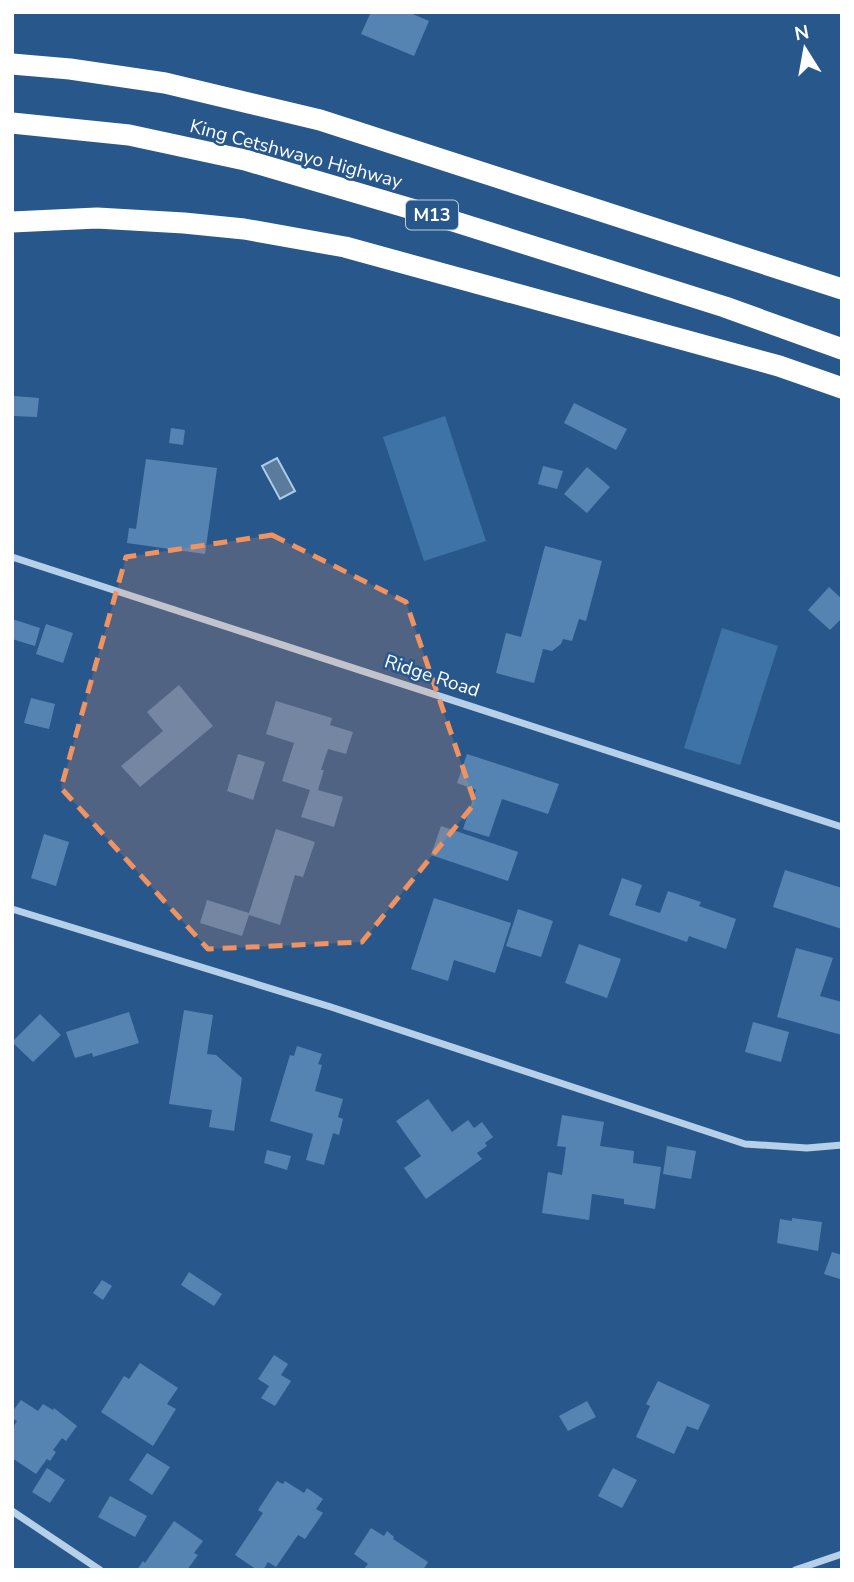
<svg xmlns="http://www.w3.org/2000/svg" width="854" height="1582" viewBox="0 0 854 1582" font-family="'Nunito Sans',sans-serif">
	<style>
		.green { fill: #3d73a7 }
		.water { fill: #5b7b9c; stroke: #abccea; stroke-width: 2 }
		.building { fill: #5584b3 }
		.lines { fill: none; stroke-linecap: round; stroke-linejoin: round }
		.minor { stroke: #b7d0e9; stroke-width: 7 }
		.motorway { stroke: #fff; stroke-width: 21 }
		.marked { fill: #f09361; fill-opacity: 0.2; stroke: #f09361; stroke-width: 5; stroke-dasharray: 14 9; stroke-linejoin: round }
		.labels { text-anchor: middle; dominant-baseline: central; stroke-width: 5; stroke-linejoin: round; paint-order: stroke }
		.shield { fill: #28588b; stroke: #becddc; stroke-width: 2 }
		.shield-label { font-size: 18px; font-weight: bold; fill: #fff }
		.street-label { font-size: 19px; fill: #fff; stroke: #28588b }
	</style>
	<rect width="100%" height="100%" fill="#28588b"/>
	<path class="green" d="M445,416L486,541L424,561L383,437Z
		M722,628L778,646L740,765L684,748Z"/>
	<path class="water" d="M277,458L295,491L280,499L262,466Z"/>
	<path class="building" d="M371,12H408L429,21L414,56L361,34Z
		M14,396L39,398L37,417L13,416Z
		M574,403L627,429L616,450L564,423Z
		M171,428L185,430L183,445L169,443Z
		M146,459L217,468L205,554L127,543L129,528L136,529Z
		M543,466L563,471L557,489L538,484Z
		M587,467L610,487L587,513L564,494Z
		M545,546L602,561L586,621L579,619L572,641L563,639L561,644L552,651L543,649L534,683L496,673L506,633L521,637Z
		M829,587L842,599V618L830,630L808,610Z
		M12,619L40,628L35,646L12,639Z
		M46,624L73,633L63,663L36,654Z
		M179,685L213,726L140,787L121,766L163,731L147,712Z
		M31,698L55,704L49,729L24,723Z
		M276,701L332,718L330,725L353,732L346,754L328,749L321,770H324L318,790L343,797L334,827L301,817L310,790L282,781L294,743L266,734Z
		M238,754L265,762L253,800L227,791Z
		M467,754L559,784L548,814L502,799L489,837L463,829L476,790L457,783Z
		M441,826L518,852L508,881L431,855Z
		M276,829L315,842L303,877L295,875L280,925L249,915L242,936L200,923L207,900L249,913Z
		M44,834L69,842L56,886L31,878Z
		M785,870L842,888V929L773,907Z
		M622,878L642,885L635,905L660,913L668,891L701,902L699,906L736,919L726,949L689,936L687,942L609,915Z
		M434,898L511,923L495,973L454,960L448,981L411,969Z
		M518,909L553,921L541,957L506,946Z
		M579,944L621,959L607,998L565,983Z
		M796,948L833,958L820,996L842,1002V1035L777,1017Z
		M184,1010L213,1015L207,1054L216,1055L242,1078L234,1131L209,1127L212,1110L169,1104Z
		M129,1012L139,1043L93,1057L92,1053L75,1058L66,1032Z
		M40,1014L61,1035L33,1062L12,1042Z
		M753,1022L789,1032L781,1062L745,1052Z
		M297,1046L322,1054L318,1064L322,1065L315,1091L343,1099L338,1117L343,1119L339,1135L333,1133L324,1165L306,1160L313,1134L270,1121L290,1055L294,1056Z
		M428,1099L452,1132L468,1120L474,1128L482,1122L493,1137L485,1143L487,1146L477,1153L482,1159L426,1199L404,1168L421,1156L396,1121Z
		M562,1115L604,1122L600,1146L634,1151L633,1163L661,1167L655,1209L624,1204V1199L592,1194L589,1220L542,1213L548,1172L562,1175L566,1147L557,1146Z
		M667,1146L696,1151L691,1179L663,1174Z
		M267,1150L291,1156L287,1170L264,1163Z
		M792,1218L822,1222L818,1251L777,1243L780,1219L792,1221Z
		M832,1252L842,1255L840,1279L824,1274Z
		M189,1272L222,1294L214,1306L181,1285Z
		M102,1280L112,1286L103,1300L93,1293Z
		M274,1355L288,1364L281,1375L291,1381L275,1406L261,1398L269,1386L258,1379Z
		M140,1363L178,1388L167,1404L176,1409L153,1446L101,1412L124,1376L129,1379Z
		M658,1381L710,1405L698,1430L687,1426L674,1454L636,1437L650,1406L646,1404Z
		M21,1400L38,1411L43,1404L53,1410L54,1408L77,1426L66,1441L62,1438L53,1450L56,1452L50,1461L47,1459L36,1474L12,1458V1429L17,1421L12,1418V1412Z
		M587,1401L596,1417L568,1431L559,1416Z
		M147,1453L170,1467L152,1495L129,1480Z
		M47,1468L65,1480L50,1503L32,1492Z
		M613,1468L637,1480L622,1508L598,1496Z
		M277,1481L283,1484L285,1481L304,1493L307,1488L323,1499L316,1509L323,1513L305,1539L298,1535L276,1567L268,1562L263,1570H257L235,1555L263,1513L258,1510Z
		M110,1496L147,1516L135,1537L98,1517Z
		M174,1521L203,1541L194,1553L198,1555L187,1570H137L143,1561L145,1563Z
		M371,1528L384,1536L387,1531L394,1537L393,1539L428,1562L423,1570H363L368,1564L354,1554Z"/>
	<g class="lines">
		<path class="minor" d="M12,557L842,827
			M12,909L331,1007L745,1144L807,1148L842,1145
			M12,1511L100,1570
			M795,1570L842,1554"/>
		<path class="motorway" d="M12,64L70,69L165,83L320,120L842,289
			M12,123L129,135L245,160L456,222L725,307L842,349
			M12,222L97,218L184,223L244,229L345,247L779,366L842,388"/>
	</g>
	<path class="marked" d="M272,535L406,602L475,803L362,942L208,949L61,788L126,557Z"/>
	<g class="labels">
		<rect class="shield" x="406" y="200.5" width="52" height="29" rx="5"/>
		<g class="shield-label">
			<text x="432" y="215">M13</text>
		</g>
		<g class="street-label">
			<text transform="translate(296 154) rotate(15)">King Cetshwayo Highway</text>
			<text transform="translate(432 676) rotate(18)">Ridge Road</text>
		</g>
	</g>
	<rect width="854" height="1582" fill="none" stroke="#ffffff" stroke-width="28"/>
	<g transform="translate(805 49) rotate(349)" stroke="#28588b" stroke-width="5" paint-order="stroke">
	<path d="M0-5L12 26L0 18L-12 26Z" fill="#ffffff"/>
	<text y="-10" font-size="19" font-weight="bold" text-anchor="middle" fill="#ffffff">N</text>
	</g>
</svg>
